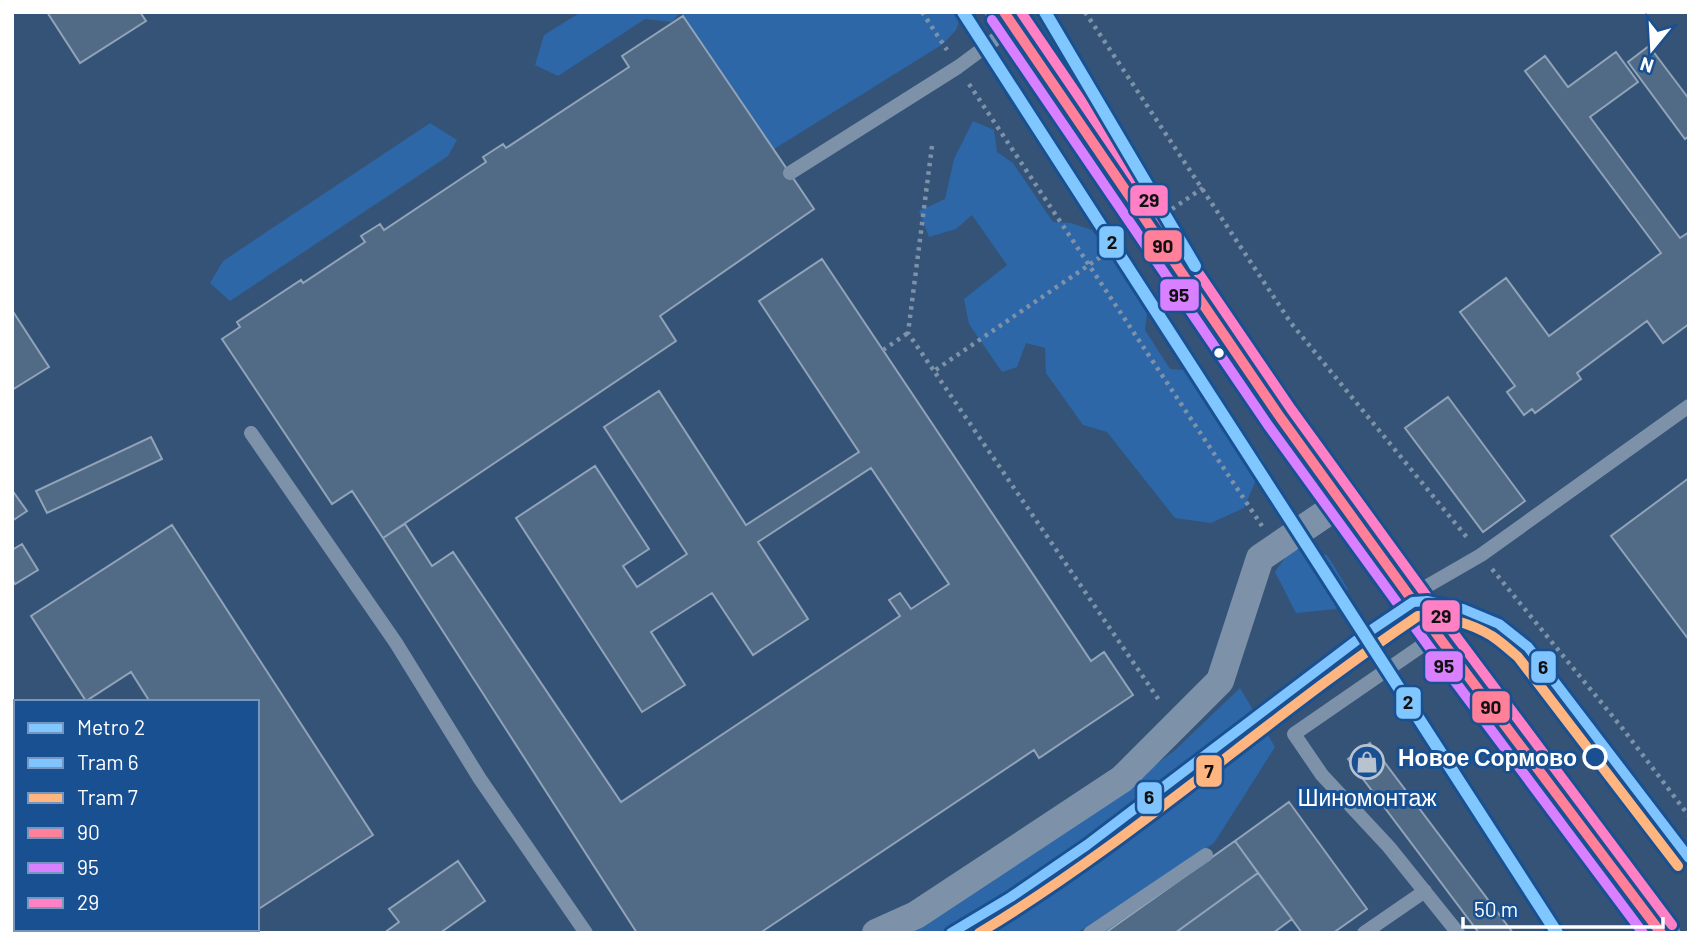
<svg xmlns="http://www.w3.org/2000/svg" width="1701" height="945" viewBox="0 0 1701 945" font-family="Barlow,sans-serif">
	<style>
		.green { fill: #2d67a8 }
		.building { fill: #516a86; stroke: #91a3b8; stroke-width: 2 }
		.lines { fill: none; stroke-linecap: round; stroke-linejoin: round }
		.path { stroke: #7d92a9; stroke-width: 4.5; stroke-dasharray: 3.5 5; stroke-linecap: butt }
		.lane { stroke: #7d92a9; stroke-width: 14 }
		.street { stroke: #7d92a9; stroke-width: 28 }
		.primary { stroke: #7b8fa8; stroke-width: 38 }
		.bus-1-casing { stroke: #195092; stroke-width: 16 }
		.bus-2-casing { stroke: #195092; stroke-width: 16 }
		.bus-3-casing { stroke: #195092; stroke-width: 16 }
		.bus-1 { stroke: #ff8098; stroke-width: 10 }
		.bus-2 { stroke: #d880ff; stroke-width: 10 }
		.bus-3 { stroke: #ff80c5; stroke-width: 10 }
		.tram-1-casing { stroke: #195092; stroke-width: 16 }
		.tram-2-casing { stroke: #195092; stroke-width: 16 }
		.tram-1 { stroke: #80c4ff; stroke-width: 10 }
		.tram-2 { stroke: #ffb580; stroke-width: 10 }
		.metro-1-casing { stroke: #195092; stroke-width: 18 }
		.metro-1 { stroke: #80c7ff; stroke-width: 12 }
		.bus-dot { fill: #fff; stroke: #195092; stroke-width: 2.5 }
		.stop-dot { fill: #195092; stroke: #fff; stroke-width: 3.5 }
		.labels { text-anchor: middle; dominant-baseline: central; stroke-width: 6; stroke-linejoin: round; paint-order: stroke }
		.stop-label { font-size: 23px; font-weight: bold; fill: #fff; stroke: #195092; text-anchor: end }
		.poi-label { font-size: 23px; fill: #fff; stroke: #195092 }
		.line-badge { stroke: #195092; stroke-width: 2.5 }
		.pale-badge-label { font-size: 19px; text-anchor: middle; font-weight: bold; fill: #111 }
	</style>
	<rect width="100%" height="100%" fill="#345377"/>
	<path class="green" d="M581,12H680L672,22L645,19L558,76L535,65L544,35Z
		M681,12H962L956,30L943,44L774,149Z
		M973,121L994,130L997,152L1013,163L1053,222L1071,223L1092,230L1148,305L1145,330L1170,369L1201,371L1222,396L1227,432L1248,440L1264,461L1244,508L1211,523L1175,518L1107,432L1083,425L1046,373L1045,348L1026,343L1017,367L1002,372L969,324L964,299L1007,265L972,215L956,229L929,237L919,211L945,199L954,159Z
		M430,123L457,140L448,156L230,301L210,283L223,261Z
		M1291,549L1327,555L1348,589L1336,609L1296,613L1275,572Z
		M1240,688L1275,747L1214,843L1077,933H892L1036,847L1173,752Z"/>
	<path class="building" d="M47,12H140L146,21L80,63Z
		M683,16L814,209L660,316L676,341L383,538L352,491L332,504L222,339L240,327L237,322L301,280L303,283L365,242L361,236L380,224L384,230L486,162L483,157L503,144L506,148L629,67L622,56Z
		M1649,46L1689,99V136L1685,139L1628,62Z
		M1616,52L1638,82L1590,117L1680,238L1689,232V324L1663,343L1647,321L1577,373L1581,379L1535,413L1532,409L1524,415L1507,392L1515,386L1460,312L1506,278L1549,336L1661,253L1525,71L1545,56L1568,87Z
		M822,259L1091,661L1104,652L1133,695L1039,758L1034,750L760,933H637L383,538L405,524L432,566L453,552L621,802L900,616L889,600L900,593L911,609L949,584L871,468L758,542L808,619L753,655L712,593L651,632L685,685L642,712L516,518L595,466L649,549L623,566L637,587L687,554L604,427L659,391L746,525L859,452L759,301Z
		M12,310L49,367L12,390Z
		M1448,397L1525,501L1483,532L1405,428Z
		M151,437L162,459L47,513L36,491Z
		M1689,478V640L1611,536Z
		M12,490L27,511L12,521Z
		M172,525L373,835L257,910V702H150L131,672L86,701L31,616Z
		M22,544L38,570L15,584L12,579V550Z
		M1370,743L1513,933H1479L1348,759Z
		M1289,802L1367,909L1333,933H1302L1235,841Z
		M1235,841L1258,873L1175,933H1105Z
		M458,861L485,901L440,933H384L399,922L389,909Z
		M1258,873L1292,919L1273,933H1175Z
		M16,920V929H79L82,933H12V922Z
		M91,929H151L154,933H93Z"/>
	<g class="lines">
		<path class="path" d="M922,12L947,50
			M1085,12L1291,323L1469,540
			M969,84L1262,526
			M932,146L908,333L934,371
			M1172,209L1203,188
			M1121,243L934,371L1161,703
			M883,350L908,333
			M1492,569L1623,729L1689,816"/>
		<path class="lane" d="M790,173L958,67L1012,27
			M251,433L396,643L480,779L586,933
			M1410,596L1481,555L1689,406
			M1436,636L1294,734L1322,775L1389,847L1458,933
			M1090,933L1206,855
			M1364,933L1425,891"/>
		<path class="street" d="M876,933L916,915L1122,779L1220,681L1260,558L1341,503"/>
		<path class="primary" d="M1004,12C1079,122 1151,233 1227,342C1366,543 1514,738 1661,933"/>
		<g class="bus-1-casing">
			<path id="bus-1" d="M1004,12L1280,417L1441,640L1661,933"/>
		</g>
		<g class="bus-2-casing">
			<path id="bus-2" d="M992,20L1268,425L1430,648L1643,933"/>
		</g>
		<g class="bus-3-casing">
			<path id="bus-3" d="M1021,12L1291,409L1452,631L1672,925"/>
		</g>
		<use href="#bus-1" class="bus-1"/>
		<use href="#bus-2" class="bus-2"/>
		<use href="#bus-3" class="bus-3"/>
		<g class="tram-1-casing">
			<path id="tram-1" d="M951,933L1011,897L1087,845L1361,637L1413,602L1428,601L1463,609L1499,624L1528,647L1689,858"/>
		</g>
		<g class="tram-2-casing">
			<path id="tram-2" d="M979,933C1134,840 1268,717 1418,616C1441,614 1472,624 1492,636C1501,642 1510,650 1518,657L1678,866"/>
		</g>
		<use href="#tram-1" class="tram-1"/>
		<use href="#tram-2" class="tram-2"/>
		<g class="metro-1-casing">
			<path id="metro-1" d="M963,12L1557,933
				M1045,12L1195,266"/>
		</g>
		<use href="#metro-1" class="metro-1"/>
	</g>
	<defs>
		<g id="shop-ring" transform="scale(1.75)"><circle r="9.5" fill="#195092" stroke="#b8c3cf" stroke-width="1.5"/><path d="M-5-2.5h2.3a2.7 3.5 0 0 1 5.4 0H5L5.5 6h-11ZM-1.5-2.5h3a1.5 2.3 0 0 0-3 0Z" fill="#b8c3cf"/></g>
	</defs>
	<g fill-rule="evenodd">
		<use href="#shop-ring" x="1367" y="762"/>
	</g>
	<circle class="bus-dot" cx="1219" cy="353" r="6"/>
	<circle class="stop-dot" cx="1595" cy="757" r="11"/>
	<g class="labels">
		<g class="stop-label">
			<text x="1577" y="757">Новое Сормово</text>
		</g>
		<g class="poi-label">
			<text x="1367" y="797">Шиномонтаж</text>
		</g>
	</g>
	<g class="line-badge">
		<rect x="1129" y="184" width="40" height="33" rx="7" fill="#ff80c5"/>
		<rect x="1098" y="225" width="27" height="34" rx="7" fill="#80c7ff"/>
		<rect x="1143" y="229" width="40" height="34" rx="7" fill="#ff8098"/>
		<rect x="1159" y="278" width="41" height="34" rx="7" fill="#d880ff"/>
		<rect x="1421" y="599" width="40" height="34" rx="7" fill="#ff80c5"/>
		<rect x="1424" y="650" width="40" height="33" rx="7" fill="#d880ff"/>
		<rect x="1530" y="650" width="27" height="34" rx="7" fill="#80c4ff"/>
		<rect x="1395" y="686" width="27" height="34" rx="7" fill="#80c7ff"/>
		<rect x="1471" y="690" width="40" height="34" rx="7" fill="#ff8098"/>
		<rect x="1195" y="754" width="28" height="34" rx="7" fill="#ffb580"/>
		<rect x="1136" y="781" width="27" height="34" rx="7" fill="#80c4ff"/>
	</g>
	<g class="pale-badge-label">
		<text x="1149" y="207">29</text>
		<text x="1112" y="249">2</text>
		<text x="1163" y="253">90</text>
		<text x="1179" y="302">95</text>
		<text x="1441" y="623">29</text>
		<text x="1444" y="673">95</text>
		<text x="1543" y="674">6</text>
		<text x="1408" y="709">2</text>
		<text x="1491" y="714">90</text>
		<text x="1209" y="778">7</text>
		<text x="1149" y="804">6</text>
	</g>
	<rect width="1701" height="945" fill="none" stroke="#ffffff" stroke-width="28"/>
	<rect x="14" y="700" width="245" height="231" fill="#195092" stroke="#7596be" stroke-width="2"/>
	<rect x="28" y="723" width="35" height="10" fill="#80c7ff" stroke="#7596be" stroke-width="2"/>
	<text x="77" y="735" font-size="21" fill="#ffffff">Metro 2</text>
	<rect x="28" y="758" width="35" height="10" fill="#80c4ff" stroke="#7596be" stroke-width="2"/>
	<text x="77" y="770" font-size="21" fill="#ffffff">Tram 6</text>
	<rect x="28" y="793" width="35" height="10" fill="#ffb580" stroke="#7596be" stroke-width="2"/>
	<text x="77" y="805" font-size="21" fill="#ffffff">Tram 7</text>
	<rect x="28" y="828" width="35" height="10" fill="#ff8098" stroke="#7596be" stroke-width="2"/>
	<text x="77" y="840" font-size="21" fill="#ffffff">90</text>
	<rect x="28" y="863" width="35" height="10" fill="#d880ff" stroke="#7596be" stroke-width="2"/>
	<text x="77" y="875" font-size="21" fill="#ffffff">95</text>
	<rect x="28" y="898" width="35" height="10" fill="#ff80c5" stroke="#7596be" stroke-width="2"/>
	<text x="77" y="910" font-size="21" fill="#ffffff">29</text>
	<g transform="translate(1652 49) rotate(198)" stroke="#195092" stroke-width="5" paint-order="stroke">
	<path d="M0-5L12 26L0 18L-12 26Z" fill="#ffffff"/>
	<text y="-10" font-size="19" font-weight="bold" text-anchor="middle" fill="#ffffff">N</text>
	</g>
	<path d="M1463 917v10h200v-10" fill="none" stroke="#ffffff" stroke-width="3.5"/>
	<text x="1474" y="917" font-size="21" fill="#ffffff" stroke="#195092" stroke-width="5" paint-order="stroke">50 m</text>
</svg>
